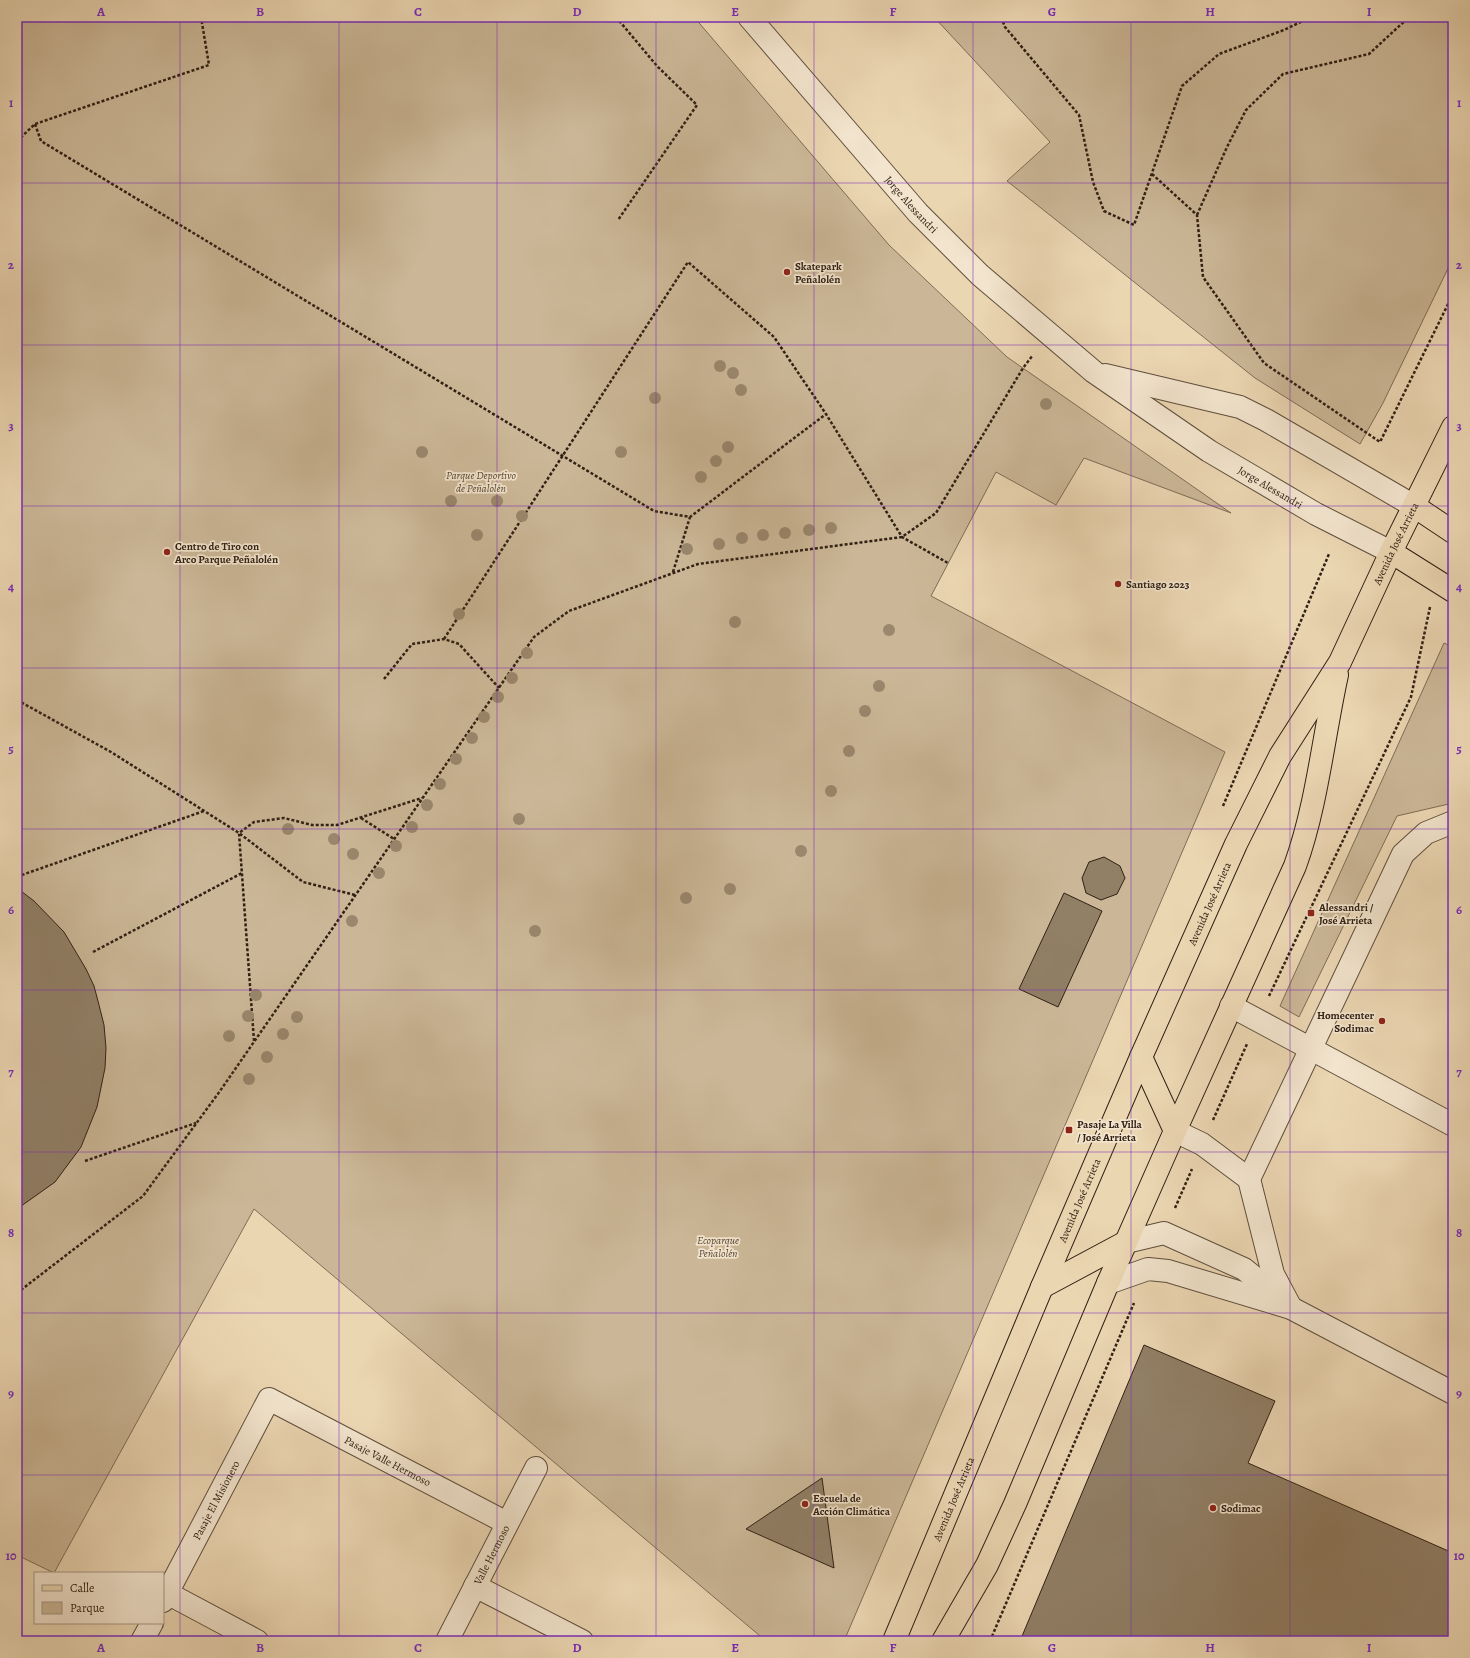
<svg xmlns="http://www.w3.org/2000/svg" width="1470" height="1658" viewBox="0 0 1470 1658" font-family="Alegreya,serif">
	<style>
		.green { fill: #cbb797; stroke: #7e6c56 }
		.building { fill: #917f66; stroke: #302014 }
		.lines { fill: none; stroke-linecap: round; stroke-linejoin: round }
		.minor-casing { stroke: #5f4e3c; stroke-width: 24 }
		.major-casing { stroke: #302014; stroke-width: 24 }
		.path { stroke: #302014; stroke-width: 2.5; stroke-dasharray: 3 2; stroke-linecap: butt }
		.minor { stroke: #f2e4cd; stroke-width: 22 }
		.major { stroke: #ebd6b2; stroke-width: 22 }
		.tree { fill: #9a876d }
		.grid { fill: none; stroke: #7b2cbf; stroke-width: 1; stroke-opacity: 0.55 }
		.poi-dot { fill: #8f2418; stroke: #f2e4cd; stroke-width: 1.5 }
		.labels { text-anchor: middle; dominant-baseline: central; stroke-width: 3.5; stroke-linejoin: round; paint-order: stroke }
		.street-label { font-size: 11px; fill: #302014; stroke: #f2e4cd }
		.poi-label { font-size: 11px; font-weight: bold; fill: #302014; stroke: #f2e4cd; text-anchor: start }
		.park-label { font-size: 11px; font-style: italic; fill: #574635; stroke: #f2e4cd }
		.neatline { fill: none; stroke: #7b2cbf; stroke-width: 1.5 }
		.grid-label { font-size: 13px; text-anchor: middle; font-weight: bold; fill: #7b2cbf }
	</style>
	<rect width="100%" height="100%" fill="#ebd6b2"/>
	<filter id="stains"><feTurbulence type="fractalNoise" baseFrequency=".005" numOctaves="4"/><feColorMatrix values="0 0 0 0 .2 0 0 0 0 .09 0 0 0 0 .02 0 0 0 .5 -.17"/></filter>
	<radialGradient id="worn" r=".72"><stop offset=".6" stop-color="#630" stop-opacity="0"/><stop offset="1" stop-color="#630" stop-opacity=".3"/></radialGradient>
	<path class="green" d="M19,17H694L889,245L1007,357L1231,513L1084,458L1056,505L996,472L931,596L1225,752L844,1641H766L254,1209L54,1573L17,1555V20Z
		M934,17H1453V258L1383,403L1360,444L1255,378L1007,181L1050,142Z
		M1444,643L1453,647V803L1397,816L1299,1017L1280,1006Z"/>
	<path class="building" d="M1104,857L1120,866L1125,878L1117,894L1101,900L1086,893L1082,878L1089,862Z
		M17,888L34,901L64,932L86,969L94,986L99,1005L104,1025L106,1048L105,1068L97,1107L81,1147L55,1182L17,1209Z
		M1064,893L1102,911L1058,1007L1019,989Z
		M1144,1345L1275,1401L1248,1463L1453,1553V1641H1020Z
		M822,1478L834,1568L746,1529Z"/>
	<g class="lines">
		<g class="minor-casing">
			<g id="minor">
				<path id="s1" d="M749,17L918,213L980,275L1094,372L1209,451L1316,514L1391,552"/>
				<path d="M1105,375L1240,407L1266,420L1414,506"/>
				<path d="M1231,1006L1453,1125"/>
				<path d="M1175,1131L1202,1144L1249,1179L1273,1274L1291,1308"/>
				<path d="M1249,1179L1403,854L1426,833L1453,822"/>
				<path d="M1126,1242L1164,1233L1244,1269L1282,1300"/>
				<path d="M1108,1283L1148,1269L1168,1271L1291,1308L1453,1393"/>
				<path d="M475,1586L582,1641"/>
				<path d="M167,1593L257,1641"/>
				<path id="s2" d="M163,1601L269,1399L507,1523"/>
				<path d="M142,1641L152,1623"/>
				<path id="s3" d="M447,1641L536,1468"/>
			</g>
		</g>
		<g class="major-casing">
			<g id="major">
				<path d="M1414,506L1453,532"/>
				<path d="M1391,552L1453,591"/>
				<path d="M1141,1057L1175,1131"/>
				<path d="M1042,1287L1126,1242"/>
				<path id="s4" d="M894,1641L1042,1287L1141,1057L1236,844L1280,756L1340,662L1391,552L1453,427"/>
				<path d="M943,1641L987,1565L1015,1504L1108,1283L1175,1131L1295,866C1317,805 1323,739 1337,675"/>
			</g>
		</g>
		<path class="path" d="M616,17L657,66L697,105L618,220
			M1001,17L1005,27L1079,115L1093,182L1104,211L1134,225L1182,86L1219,54L1284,30L1311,17
			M35,124L41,141L654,511L690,517L826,414L902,537L948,563
			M17,141L35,124L209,65L201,17
			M1152,174L1197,215L1203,277L1264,363L1380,442L1453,294
			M1197,215L1227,147L1246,110L1283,74L1369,54L1409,17
			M673,572L690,517
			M444,639L688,262L774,337L826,414
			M384,679L412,644L444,639L459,644L499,688
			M17,700L111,752L239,833L303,882L355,895
			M1223,806L1329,554
			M361,818L394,839
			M17,875L19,876L204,811
			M93,952L242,873
			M1269,996L1411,697L1430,607
			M254,1041L239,833L254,822L284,818L312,825H337L422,798
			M1213,1120L1247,1044
			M85,1161L196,1123
			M1175,1208L1192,1169
			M17,1293L143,1196L220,1091L534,637L569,611L698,564L902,537L936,513L1023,368L1033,355
			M990,1641L1134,1303"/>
		<use href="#minor" class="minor"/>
		<use href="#major" class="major"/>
	</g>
	<g class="tree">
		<circle cx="720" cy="366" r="6"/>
		<circle cx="733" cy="373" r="6"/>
		<circle cx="741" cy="390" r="6"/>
		<circle cx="655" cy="398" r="6"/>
		<circle cx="1046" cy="404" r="6"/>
		<circle cx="728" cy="447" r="6"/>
		<circle cx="422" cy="452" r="6"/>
		<circle cx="621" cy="452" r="6"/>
		<circle cx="716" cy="461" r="6"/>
		<circle cx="701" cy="477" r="6"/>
		<circle cx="451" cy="501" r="6"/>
		<circle cx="497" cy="501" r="6"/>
		<circle cx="522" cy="516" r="6"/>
		<circle cx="831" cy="528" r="6"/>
		<circle cx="809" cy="530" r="6"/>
		<circle cx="785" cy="533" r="6"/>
		<circle cx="477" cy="535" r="6"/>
		<circle cx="763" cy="535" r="6"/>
		<circle cx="742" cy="538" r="6"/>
		<circle cx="719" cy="544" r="6"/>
		<circle cx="687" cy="549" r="6"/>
		<circle cx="459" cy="614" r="6"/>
		<circle cx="735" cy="622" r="6"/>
		<circle cx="889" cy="630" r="6"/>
		<circle cx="527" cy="653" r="6"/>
		<circle cx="512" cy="678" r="6"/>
		<circle cx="879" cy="686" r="6"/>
		<circle cx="498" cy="697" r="6"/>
		<circle cx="865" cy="711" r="6"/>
		<circle cx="484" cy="717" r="6"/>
		<circle cx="472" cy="738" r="6"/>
		<circle cx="849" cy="751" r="6"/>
		<circle cx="456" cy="759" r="6"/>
		<circle cx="440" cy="784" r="6"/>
		<circle cx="831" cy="791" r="6"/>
		<circle cx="427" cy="805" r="6"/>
		<circle cx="519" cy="819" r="6"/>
		<circle cx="412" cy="827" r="6"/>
		<circle cx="288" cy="829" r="6"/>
		<circle cx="334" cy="839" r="6"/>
		<circle cx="396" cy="846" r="6"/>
		<circle cx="801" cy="851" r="6"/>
		<circle cx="353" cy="854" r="6"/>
		<circle cx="379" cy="873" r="6"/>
		<circle cx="730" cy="889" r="6"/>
		<circle cx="686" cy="898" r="6"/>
		<circle cx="352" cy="921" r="6"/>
		<circle cx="535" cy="931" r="6"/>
		<circle cx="256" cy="995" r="6"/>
		<circle cx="248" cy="1016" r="6"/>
		<circle cx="297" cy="1017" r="6"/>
		<circle cx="283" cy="1034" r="6"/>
		<circle cx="229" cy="1036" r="6"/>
		<circle cx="267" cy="1057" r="6"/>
		<circle cx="249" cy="1079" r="6"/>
	</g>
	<path class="grid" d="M180,17V1641M339,17V1641M497,17V1641M656,17V1641M814,17V1641M973,17V1641M1131,17V1641M1290,17V1641M17,183H1453M17,345H1453M17,506H1453M17,668H1453M17,829H1453M17,990H1453M17,1152H1453M17,1313H1453M17,1475H1453"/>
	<g class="poi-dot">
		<circle cx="787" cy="272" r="4"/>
		<circle cx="167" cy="552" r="4"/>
		<circle cx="1118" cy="584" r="4"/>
		<rect x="1307" y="909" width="8" height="8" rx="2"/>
		<circle cx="1382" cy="1021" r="4"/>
		<rect x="1065" y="1126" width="8" height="8" rx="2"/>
		<circle cx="805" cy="1504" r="4"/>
		<circle cx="1213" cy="1508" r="4"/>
	</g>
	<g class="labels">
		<g class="street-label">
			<text stroke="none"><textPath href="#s1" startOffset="248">Jorge Alessandri</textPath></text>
			<text stroke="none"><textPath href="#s1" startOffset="707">Jorge Alessandri</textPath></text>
			<text stroke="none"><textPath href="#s4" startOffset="1208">Avenida José Arrieta</textPath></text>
			<text stroke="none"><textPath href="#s4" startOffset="802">Avenida José Arrieta</textPath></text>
			<text stroke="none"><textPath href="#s4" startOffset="478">Avenida José Arrieta</textPath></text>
			<text stroke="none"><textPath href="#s2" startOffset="362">Pasaje Valle Hermoso</textPath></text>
			<text stroke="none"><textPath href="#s4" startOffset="154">Avenida José Arrieta</textPath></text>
			<text stroke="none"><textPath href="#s2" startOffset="114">Pasaje El Misionero</textPath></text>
			<text stroke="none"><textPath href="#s3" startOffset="97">Valle Hermoso</textPath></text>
		</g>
		<g class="poi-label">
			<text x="795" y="266">Skatepark<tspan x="795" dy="13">Peñalolén</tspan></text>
			<text x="175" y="546">Centro de Tiro con<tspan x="175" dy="13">Arco Parque Peñalolén</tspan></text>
			<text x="1126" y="584">Santiago 2023</text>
			<text x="1319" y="907">Alessandri /<tspan x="1319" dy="13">José Arrieta</tspan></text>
			<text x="1374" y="1015" text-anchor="end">Homecenter<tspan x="1374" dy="13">Sodimac</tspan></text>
			<text x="1077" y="1124">Pasaje La Villa<tspan x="1077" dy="13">/ José Arrieta</tspan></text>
			<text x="813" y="1498">Escuela de<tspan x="813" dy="13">Acción Climática</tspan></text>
			<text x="1221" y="1508">Sodimac</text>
		</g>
		<g class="park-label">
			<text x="481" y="475">Parque Deportivo<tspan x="481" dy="13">de Peñalolén</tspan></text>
			<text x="718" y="1240">Ecoparque<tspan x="718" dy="13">Peñalolén</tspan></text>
		</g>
	</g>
	<rect width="1470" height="1658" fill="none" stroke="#ebd6b2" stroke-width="44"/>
	<rect x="34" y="1572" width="130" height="52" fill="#f2e4cd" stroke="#a49683"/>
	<rect x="42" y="1585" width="20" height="6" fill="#ebd6b2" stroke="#a49683"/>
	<text x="70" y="1592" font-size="12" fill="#302014">Calle</text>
	<rect x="42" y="1602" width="20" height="12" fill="#cbb797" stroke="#a49683"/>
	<text x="70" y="1612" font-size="12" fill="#302014">Parque</text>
	<rect x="22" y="22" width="1426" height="1614" class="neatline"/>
	<g class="grid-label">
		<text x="101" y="16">A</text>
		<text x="260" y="16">B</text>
		<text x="418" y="16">C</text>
		<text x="577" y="16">D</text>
		<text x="735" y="16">E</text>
		<text x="893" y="16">F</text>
		<text x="1052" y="16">G</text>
		<text x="1210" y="16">H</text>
		<text x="1369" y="16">I</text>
		<text x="11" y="107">1</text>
		<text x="1459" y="107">1</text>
		<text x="11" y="269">2</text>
		<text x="1459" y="269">2</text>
		<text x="11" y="430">3</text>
		<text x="1459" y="430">3</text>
		<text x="11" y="591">4</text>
		<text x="1459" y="591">4</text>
		<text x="11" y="753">5</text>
		<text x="1459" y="753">5</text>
		<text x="11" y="914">6</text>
		<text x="1459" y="914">6</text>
		<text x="11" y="1076">7</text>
		<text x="1459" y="1076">7</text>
		<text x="11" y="1237">8</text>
		<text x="1459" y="1237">8</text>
		<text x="11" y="1398">9</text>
		<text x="1459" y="1398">9</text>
		<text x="11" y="1560">10</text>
		<text x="1459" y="1560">10</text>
		<text x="101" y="1652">A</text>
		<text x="260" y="1652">B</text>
		<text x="418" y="1652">C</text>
		<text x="577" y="1652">D</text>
		<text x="735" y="1652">E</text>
		<text x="893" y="1652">F</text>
		<text x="1052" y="1652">G</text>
		<text x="1210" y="1652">H</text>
		<text x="1369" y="1652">I</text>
	</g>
	<rect width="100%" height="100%" filter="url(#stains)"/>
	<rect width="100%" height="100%" fill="url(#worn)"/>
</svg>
